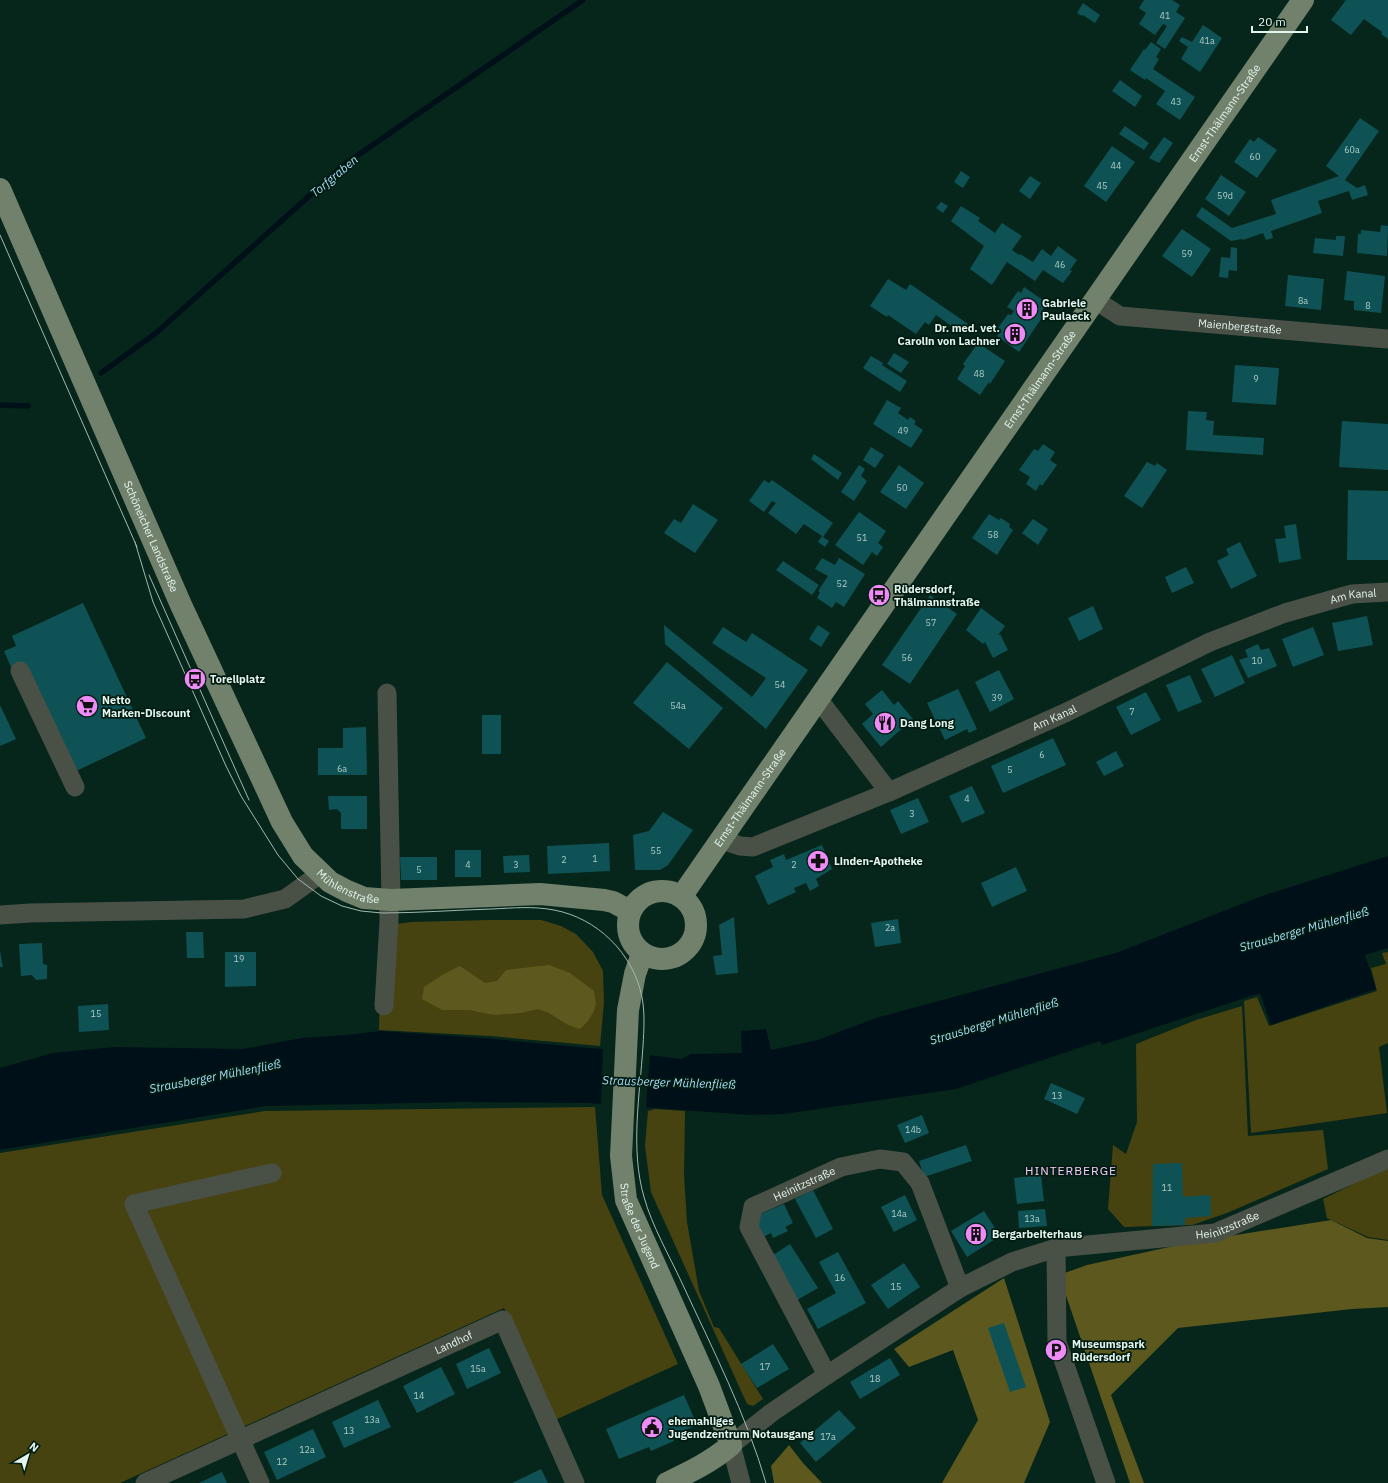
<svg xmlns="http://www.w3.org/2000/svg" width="1388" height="1483" viewBox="0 0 1388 1483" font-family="'IBM Plex Sans',sans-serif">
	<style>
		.green { fill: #474311 }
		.forest { fill: #5d581d }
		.water { fill: #001018 }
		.pier { fill: #06261b }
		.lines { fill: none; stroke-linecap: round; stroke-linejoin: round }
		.stream { stroke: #001018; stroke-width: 5.5 }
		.building { fill: #0f5255 }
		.minor { stroke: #495046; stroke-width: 19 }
		.major { stroke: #72816c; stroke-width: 22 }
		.tram { stroke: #a3b8af; stroke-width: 1 }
		.labels { text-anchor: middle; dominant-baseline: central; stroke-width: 3.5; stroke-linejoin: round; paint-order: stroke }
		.number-label { font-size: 9px; fill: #afccc7 }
		.street-label { font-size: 11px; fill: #e4f5ed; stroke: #001c12 }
		.poi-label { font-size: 11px; font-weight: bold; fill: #e4f5ed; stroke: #001c12; text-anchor: start }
		.water-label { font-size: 12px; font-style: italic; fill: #a8dcf7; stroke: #001c12 }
		.neighbourhood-label { font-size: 12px; letter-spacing: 1px; fill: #f9ccfc; stroke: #001c12 }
	</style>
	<rect width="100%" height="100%" fill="#06261b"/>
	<path class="green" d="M490,920H541L561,926L576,934L593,952L603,971L604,1002L600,1046L490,1036L379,1030L381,926L411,922Z
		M1388,952V1043L1379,1047L1387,1113L1251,1133L1244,1001L1257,997L1269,1026L1377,991L1371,968L1386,964L1382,953Z
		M1242,1006L1248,1136L1323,1130L1328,1169L1227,1213L1192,1225L1124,1227L1108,1209L1113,1145L1126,1154L1137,1122L1136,1044L1196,1020Z
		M595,1107L602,1195L678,1364L555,1420L504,1308L120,1483H0V1153L265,1111Z
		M655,1109L685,1111L684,1175L687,1222L699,1291L714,1327L719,1328L763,1399L753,1406L747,1404L651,1192L645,1146L648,1111Z
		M1388,1167V1240L1368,1237L1327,1218L1323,1199Z"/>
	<path class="forest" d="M549,965L570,973L594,991L596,1003L594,1011L588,1021L580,1029L568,1025L549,1013L538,1009L521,1013L494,1015L469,1010H442L422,999L424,987L442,975L460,966L485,983L497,981L506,970Z
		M1331,1220L1367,1238L1388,1241V1307L1352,1309L1178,1328L1111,1395L1144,1483H1130L1059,1275L1087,1265L1192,1242Z
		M1004,1278L1050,1422L1024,1483H942L978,1420L953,1350L909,1367L894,1349Z
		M789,1445L803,1463L822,1483H774L771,1466Z"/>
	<path class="water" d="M1388,856V948L1365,955L1376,989L1271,1025L1260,993L1102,1045L1100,1041L956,1089L784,1114L749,1115L588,1103L462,1102L266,1106L0,1150V1068L53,1053L114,1047L243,1049L302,1038L347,1035L380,1031L482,1038L601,1049L681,1059L691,1054L742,1053L741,1031L766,1029L771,1050L818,1040L876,1018L1116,953L1262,896Z"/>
	<path class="pier" d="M603,1047L650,1053L646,1109L601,1106Z"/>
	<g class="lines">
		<path class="stream" d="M101,373L156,333L345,164L583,0
			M0,405L28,406"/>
	</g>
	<path class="building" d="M1144,0H1172L1180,5L1176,12L1185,18L1165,49L1156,43L1167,26L1163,24L1155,35L1139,24L1146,13L1139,8Z
		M1346,0H1388V39L1381,34L1382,32L1364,19L1351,35L1331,20Z
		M1083,3L1100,15L1095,23L1083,15L1082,16L1077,13Z
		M1203,25L1222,38L1200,72L1181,59L1188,47L1179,41L1182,37L1192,42Z
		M1151,42L1161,49L1156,57L1159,59L1153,69L1195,97L1180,120L1156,104L1165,91L1146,78L1145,80L1130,70L1144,49L1145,50Z
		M1120,80L1142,96L1135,107L1112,91Z
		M1360,118L1379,131L1345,180L1357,188L1365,185L1368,195L1352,200L1349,191L1318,201L1322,213L1271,231L1273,238L1266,240L1263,233L1243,240L1242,239L1231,241L1196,216L1202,207L1232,228L1276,214L1271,200L1339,176L1326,166Z
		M1125,126L1149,143L1144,150L1119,134Z
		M1164,137L1173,143L1159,163L1149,158Z
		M1258,137L1277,150L1257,178L1234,162L1250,139L1254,142Z
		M1112,146L1135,162L1106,202L1084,186Z
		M961,171L970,177L963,188L954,182Z
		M1221,175L1246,192L1229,216L1205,199Z
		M1030,176L1041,183L1030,199L1019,191Z
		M941,202L948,206L943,213L936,208Z
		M961,206L980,218L978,221L995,233L1002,223L1022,236L1012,250L1019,255L1020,254L1033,262L1042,249L1051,256L1058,246L1077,260L1070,270L1072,271L1063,283L1043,270L1035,281L1007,262L992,285L970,269L984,246L951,221Z
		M1381,225L1388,226L1387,256L1357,253L1358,234H1361V230L1380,232Z
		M1182,229L1211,249L1192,277L1162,256Z
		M1336,236H1345L1343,256L1313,253L1315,238L1336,240Z
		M1231,247L1237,248V271L1229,270L1228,278L1219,277L1221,257L1230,258Z
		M1347,271L1385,276L1381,313L1354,310V301L1344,300Z
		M1288,275L1324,279L1321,310L1285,306Z
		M888,279L906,290L910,284L968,324L961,333L936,315L929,325L925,322L916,334L888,315L887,317L870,306Z
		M1024,287L1047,303L1040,314L1043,316L1019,352L997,336L1001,330L998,328L1008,314L1011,315L1014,311L1007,307L1018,291L1021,293Z
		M978,343L1005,361L990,384L989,382L980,395L957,379L965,366L963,364Z
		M894,353L909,362L901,373L887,364Z
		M871,356L883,363L882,365L907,381L900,392L863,368Z
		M1235,365L1279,368L1276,405L1232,402Z
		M887,400L901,408L898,413L908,420L910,417L916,421L914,424L923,430L911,448L873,424Z
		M1188,411L1207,412L1206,420L1214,421L1213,435L1264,438L1263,455L1186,450Z
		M1342,421L1388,424V470L1339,467Z
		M1043,444L1055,452L1050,460L1057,465L1042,486L1040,484L1036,491L1026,484L1030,477L1019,470L1034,449L1038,451Z
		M871,447L884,455L875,468L863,460Z
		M814,454L842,473L838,480L811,459Z
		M1147,462L1155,466L1157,463L1167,470L1142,508L1124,496Z
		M859,465L865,469L861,476L867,481L854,501L841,492Z
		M899,465L924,483L906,509L880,492Z
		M764,480L769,483L772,480L833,523L823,537L829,541L825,547L818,542L822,536L804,524L796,534L768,513L776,503L772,501L764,512L749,501Z
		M1348,490L1388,491V560H1347Z
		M693,504L718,520L695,553L664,533L674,519L681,523Z
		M859,512L886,531L878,543L883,547L877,556L872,552L863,565L835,545Z
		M989,514L999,520L1001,518L1010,524L1009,527L1013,530L997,555L972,538Z
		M1033,519L1048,529L1038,545L1022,533Z
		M1296,524L1301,559L1279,563L1275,539L1286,538L1284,526Z
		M1240,542L1257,576L1231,589L1217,561L1229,555L1226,549Z
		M822,558L835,565L839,558L865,574L844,607L836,602L832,608L817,598L820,592L818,591L828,576L815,569Z
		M783,561L819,585L812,595L776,570Z
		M1186,567L1194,583L1172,593L1165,577Z
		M930,595L957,614L910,684L882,665Z
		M83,603L146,738L74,772L14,674L4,651L16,646L12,636Z
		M1093,606L1103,629L1079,641L1068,618Z
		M981,608L1005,626L998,635L1000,634L1008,650L993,658L985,642L983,644L966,630Z
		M1367,616L1373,645L1338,651L1332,623Z
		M664,625L752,697L766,678L712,643L723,627L746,642L752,633L808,670L766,729L665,644Z
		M818,625L830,633L821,647L809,639Z
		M1313,627L1324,655L1293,667L1282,639Z
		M1258,644L1261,650L1269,648L1277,666L1248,678L1239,660L1248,657L1245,650Z
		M1232,655L1245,683L1215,697L1201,669Z
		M667,662L723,708L689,749L633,703Z
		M999,670L1014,699L990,712L975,682Z
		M1190,675L1202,702L1178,712L1166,685Z
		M958,689L977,729L969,733L967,729L945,740L927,703Z
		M882,690L894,705L898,701L913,719L881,747L862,724L873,714L865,704Z
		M1146,692L1161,720L1131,735L1116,707Z
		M0,705L16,739L0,746Z
		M482,715H501V754H482Z
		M366,727L367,775H318V748H343V728Z
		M1053,738L1066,765L1003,793L991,766Z
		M1116,751L1124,766L1104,776L1096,762Z
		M972,786L985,813L962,823L949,796Z
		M328,796H367V829H341V813L337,809L329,810Z
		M918,798L929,822L901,834L890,810Z
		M663,812L693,830L668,865L660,870H635L633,835L649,831Z
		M609,843L610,871L548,874L547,846Z
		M822,845L832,869L816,879L819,886L810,891L806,883L794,888L796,892L768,905L755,876L773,867L770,860L784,854L786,860Z
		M455,850H481V877H455Z
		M529,855L530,872L504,873L503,856Z
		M400,857H437V880H401Z
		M1016,867L1027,891L992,907L981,883Z
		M734,917L738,973L716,975L713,956L722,955L719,925Z
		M898,919L901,943L875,947L871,923Z
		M186,932H203L204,958H187Z
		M42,943L43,964L47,965V979L36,980L32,975L21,976L19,944Z
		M0,951L3,967H0Z
		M225,952H256V986L225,987Z
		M108,1004L109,1030L79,1032L78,1006Z
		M1051,1083L1085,1098L1077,1114L1044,1099Z
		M922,1115L929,1133L905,1143L897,1125Z
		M966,1145L972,1161L924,1177L919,1161Z
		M1182,1163L1183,1197L1210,1195L1211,1216L1185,1218V1225L1152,1226L1153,1164Z
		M1041,1175L1044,1201L1017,1204L1014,1178Z
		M813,1190L833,1229L816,1238L795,1199Z
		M905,1195L917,1220L894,1232L881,1207Z
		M784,1204L793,1223L785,1227L788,1231L773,1238L771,1233L763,1237L754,1217Z
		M1045,1209L1047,1226L1019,1228L1018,1211Z
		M984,1211L1000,1236L967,1257L951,1231Z
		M790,1244L818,1288L797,1300L770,1257Z
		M838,1252L866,1303L818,1329L807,1309L836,1293L819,1262Z
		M904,1263L920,1287L888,1309L871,1285Z
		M1004,1323L1026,1387L1010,1392L988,1328Z
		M773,1344L789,1369L757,1388L741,1364Z
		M489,1348L501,1373L467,1389L456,1364Z
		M890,1358L900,1375L860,1399L850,1382Z
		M441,1367L455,1394L417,1413L403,1386Z
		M684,1395L697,1425L672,1436L674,1441L651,1451L649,1447L619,1459L606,1429Z
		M378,1400L391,1427L344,1448L332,1422Z
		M839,1410L856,1428L816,1462L800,1443Z
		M313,1429L326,1457L277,1480L264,1452Z
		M541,1469L548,1483H512Z
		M222,1472L227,1483H199Z"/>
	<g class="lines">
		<g class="minor">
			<path id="s1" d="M1095,300L1120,316L1388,339"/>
			<path d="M20,671L75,787"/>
			<path d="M387,693L391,900"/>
			<path d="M819,700L889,792"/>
			<path id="s2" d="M722,840L740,846L753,847L889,792L1067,712L1210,642L1285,613L1352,594L1388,592"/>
			<path d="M0,915L30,913L244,909L285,899L320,874"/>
			<path d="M384,1006L389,921V900"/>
			<path d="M1056,1248L1057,1342L1106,1483"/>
			<path id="s3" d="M827,1375L749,1227L753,1207L841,1167L880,1159L903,1162L920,1183L960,1288"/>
			<path id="s4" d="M145,1483L503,1320L575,1483"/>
			<path d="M260,1483L134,1204L272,1173"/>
			<path id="s5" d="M741,1483L731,1445L771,1413L827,1375L960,1288L1012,1262L1056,1248L1215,1233L1388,1159"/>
		</g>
		<g class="major">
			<path id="s6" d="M0,189L181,605L282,822L303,856L330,882L347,891L364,898L391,900L540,894L604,900L613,902L630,911"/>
			<circle cx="662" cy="925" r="34"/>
			<path id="s7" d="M681,897L1303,0"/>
			<path id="s8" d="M642,954L635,974L628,1010L621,1156L626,1200L709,1386L731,1445C711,1462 690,1472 667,1483"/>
		</g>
		<path class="tram" d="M0,235L137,547
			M135,542L153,602L226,766L241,796L278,855L298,879L321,896L342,906L361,911L382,913C418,913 455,910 492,909C513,908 533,906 554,910C597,918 633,953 642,997C645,1013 644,1029 643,1046C640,1094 630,1149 644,1197C652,1226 669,1255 682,1283C712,1348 746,1414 766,1483
			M149,575L249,800"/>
	</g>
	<defs>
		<g id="building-disc" transform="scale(1.15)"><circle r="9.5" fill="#ef8bf7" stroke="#001c12"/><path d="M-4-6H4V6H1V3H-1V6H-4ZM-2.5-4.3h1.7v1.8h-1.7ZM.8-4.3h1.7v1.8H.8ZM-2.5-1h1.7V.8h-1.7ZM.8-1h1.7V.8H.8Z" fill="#111"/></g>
		<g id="bus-disc" transform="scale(1.15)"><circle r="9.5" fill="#ef8bf7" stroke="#001c12"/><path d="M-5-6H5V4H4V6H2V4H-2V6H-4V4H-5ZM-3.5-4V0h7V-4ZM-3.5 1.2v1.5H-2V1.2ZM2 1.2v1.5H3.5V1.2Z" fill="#111"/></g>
		<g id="supermarket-disc" transform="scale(1.15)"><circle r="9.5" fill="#ef8bf7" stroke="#001c12"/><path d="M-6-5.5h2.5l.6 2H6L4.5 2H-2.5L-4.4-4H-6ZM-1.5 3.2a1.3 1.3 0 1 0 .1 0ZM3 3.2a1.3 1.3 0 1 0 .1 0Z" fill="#111"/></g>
		<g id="restaurant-disc" transform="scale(1.15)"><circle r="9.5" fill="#ef8bf7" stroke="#001c12"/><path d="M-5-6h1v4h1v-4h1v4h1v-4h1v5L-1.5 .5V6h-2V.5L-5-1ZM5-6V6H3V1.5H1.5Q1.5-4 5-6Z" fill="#111"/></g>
		<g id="pharmacy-disc" transform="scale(1.15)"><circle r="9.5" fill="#ef8bf7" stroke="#001c12"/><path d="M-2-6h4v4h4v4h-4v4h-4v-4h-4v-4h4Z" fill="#111"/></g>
		<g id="parking-disc" transform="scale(1.15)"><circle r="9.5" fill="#ef8bf7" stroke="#001c12"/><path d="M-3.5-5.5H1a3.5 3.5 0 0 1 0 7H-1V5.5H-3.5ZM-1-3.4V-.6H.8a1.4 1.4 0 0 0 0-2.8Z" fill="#111"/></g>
		<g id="civic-disc" transform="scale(1.15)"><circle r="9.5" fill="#ef8bf7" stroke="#001c12"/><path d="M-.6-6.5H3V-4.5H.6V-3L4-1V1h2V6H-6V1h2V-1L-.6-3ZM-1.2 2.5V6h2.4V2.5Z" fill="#111"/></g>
	</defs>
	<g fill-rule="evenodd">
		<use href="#building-disc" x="1027" y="309"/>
		<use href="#building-disc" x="1015" y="334"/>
		<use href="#bus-disc" x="879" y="595"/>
		<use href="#bus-disc" x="195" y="679"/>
		<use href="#supermarket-disc" x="87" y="706"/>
		<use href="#restaurant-disc" x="885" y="723"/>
		<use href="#pharmacy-disc" x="818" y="861"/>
		<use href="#building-disc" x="976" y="1234"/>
		<use href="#parking-disc" x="1056" y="1350"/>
		<use href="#civic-disc" x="652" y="1427"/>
	</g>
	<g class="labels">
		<g class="number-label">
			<text x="1165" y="15">41</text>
			<text x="1207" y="40">41a</text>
			<text x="1176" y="101">43</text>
			<text x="1352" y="149">60a</text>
			<text x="1255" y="156">60</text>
			<text x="1116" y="165">44</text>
			<text x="1102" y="185">45</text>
			<text x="1225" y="195">59d</text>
			<text x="1187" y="253">59</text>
			<text x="1060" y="264">46</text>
			<text x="1303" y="300">8a</text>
			<text x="1368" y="305">8</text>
			<text x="979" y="373">48</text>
			<text x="1256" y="378">9</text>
			<text x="903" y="430">49</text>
			<text x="902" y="487">50</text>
			<text x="993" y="534">58</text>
			<text x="862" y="537">51</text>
			<text x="842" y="583">52</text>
			<text x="931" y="622">57</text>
			<text x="907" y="657">56</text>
			<text x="1257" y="660">10</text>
			<text x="780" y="684">54</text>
			<text x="997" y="697">39</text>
			<text x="678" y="705">54a</text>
			<text x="1132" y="711">7</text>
			<text x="1042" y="754">6</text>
			<text x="342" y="768">6a</text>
			<text x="1010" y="769">5</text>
			<text x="967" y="798">4</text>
			<text x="912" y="813">3</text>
			<text x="656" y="850">55</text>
			<text x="595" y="858">1</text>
			<text x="564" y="859">2</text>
			<text x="468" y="864">4</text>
			<text x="516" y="864">3</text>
			<text x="794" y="864">2</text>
			<text x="419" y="869">5</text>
			<text x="890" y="927">2a</text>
			<text x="239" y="958">19</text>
			<text x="96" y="1013">15</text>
			<text x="1057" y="1095">13</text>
			<text x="913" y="1129">14b</text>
			<text x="1167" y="1187">11</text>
			<text x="899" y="1213">14a</text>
			<text x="1032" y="1218">13a</text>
			<text x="840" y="1277">16</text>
			<text x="896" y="1286">15</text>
			<text x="765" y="1366">17</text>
			<text x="478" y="1368">15a</text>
			<text x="875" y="1378">18</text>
			<text x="419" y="1395">14</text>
			<text x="372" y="1419">13a</text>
			<text x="349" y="1430">13</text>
			<text x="828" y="1436">17a</text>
			<text x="307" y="1449">12a</text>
			<text x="282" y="1461">12</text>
		</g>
		<g class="street-label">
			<text stroke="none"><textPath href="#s7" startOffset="954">Ernst-Thälmann-Straße</textPath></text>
			<text stroke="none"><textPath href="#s1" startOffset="150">Maienbergstraße</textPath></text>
			<text stroke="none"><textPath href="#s7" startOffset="630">Ernst-Thälmann-Straße</textPath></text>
			<text stroke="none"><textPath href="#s6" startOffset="379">Schöneicher Landstraße</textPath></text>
			<text stroke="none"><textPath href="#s2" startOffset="684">Am Kanal</textPath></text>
			<text stroke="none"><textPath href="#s2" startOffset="360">Am Kanal</textPath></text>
			<text stroke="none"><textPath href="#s7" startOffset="121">Ernst-Thälmann-Straße</textPath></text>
			<text stroke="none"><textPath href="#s6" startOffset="789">Mühlenstraße</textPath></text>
			<text stroke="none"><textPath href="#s3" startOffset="244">Heinitzstraße</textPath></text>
			<text stroke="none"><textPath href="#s5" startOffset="595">Heinitzstraße</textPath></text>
			<text stroke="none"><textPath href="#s8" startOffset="277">Straße der Jugend</textPath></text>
			<text stroke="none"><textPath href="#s4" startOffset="339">Landhof</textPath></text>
		</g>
		<g class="poi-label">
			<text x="1042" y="303">Gabriele<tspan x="1042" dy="13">Paulaeck</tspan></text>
			<text x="1000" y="328" text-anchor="end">Dr. med. vet.<tspan x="1000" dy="13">Carolin von Lachner</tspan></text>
			<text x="894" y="589">Rüdersdorf,<tspan x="894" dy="13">Thälmannstraße</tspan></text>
			<text x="210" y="679">Torellplatz</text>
			<text x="102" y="700">Netto<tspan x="102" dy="13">Marken-Discount</tspan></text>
			<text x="900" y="723">Dang Long</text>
			<text x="834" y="861">Linden-Apotheke</text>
			<text x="992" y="1234">Bergarbeiterhaus</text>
			<text x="1072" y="1344">Museumspark<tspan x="1072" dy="13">Rüdersdorf</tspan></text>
			<text x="668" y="1421">ehemahliges<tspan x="668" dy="13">Jugendzentrum Notausgang</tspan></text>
		</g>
		<g class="water-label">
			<text transform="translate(334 176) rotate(-40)">Torfgraben</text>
			<text transform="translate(1304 929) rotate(-16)">Strausberger Mühlenfließ</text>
			<text transform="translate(994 1021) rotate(-17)">Strausberger Mühlenfließ</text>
			<text transform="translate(215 1076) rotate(-11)">Strausberger Mühlenfließ</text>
			<text transform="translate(669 1082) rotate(2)">Strausberger Mühlenfließ</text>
		</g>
		<g class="neighbourhood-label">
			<text x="1071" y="1170">HINTERBERGE</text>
		</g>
	</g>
	<g transform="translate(28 1455) rotate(38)" stroke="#001c12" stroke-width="3" paint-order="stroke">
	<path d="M0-3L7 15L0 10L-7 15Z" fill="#e4f5ed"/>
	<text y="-6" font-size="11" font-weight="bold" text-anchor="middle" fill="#e4f5ed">N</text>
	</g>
	<path d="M1252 26v6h55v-6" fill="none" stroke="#e4f5ed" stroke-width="2"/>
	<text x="1258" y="26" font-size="12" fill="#e4f5ed" stroke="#001c12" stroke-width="3" paint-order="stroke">20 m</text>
</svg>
